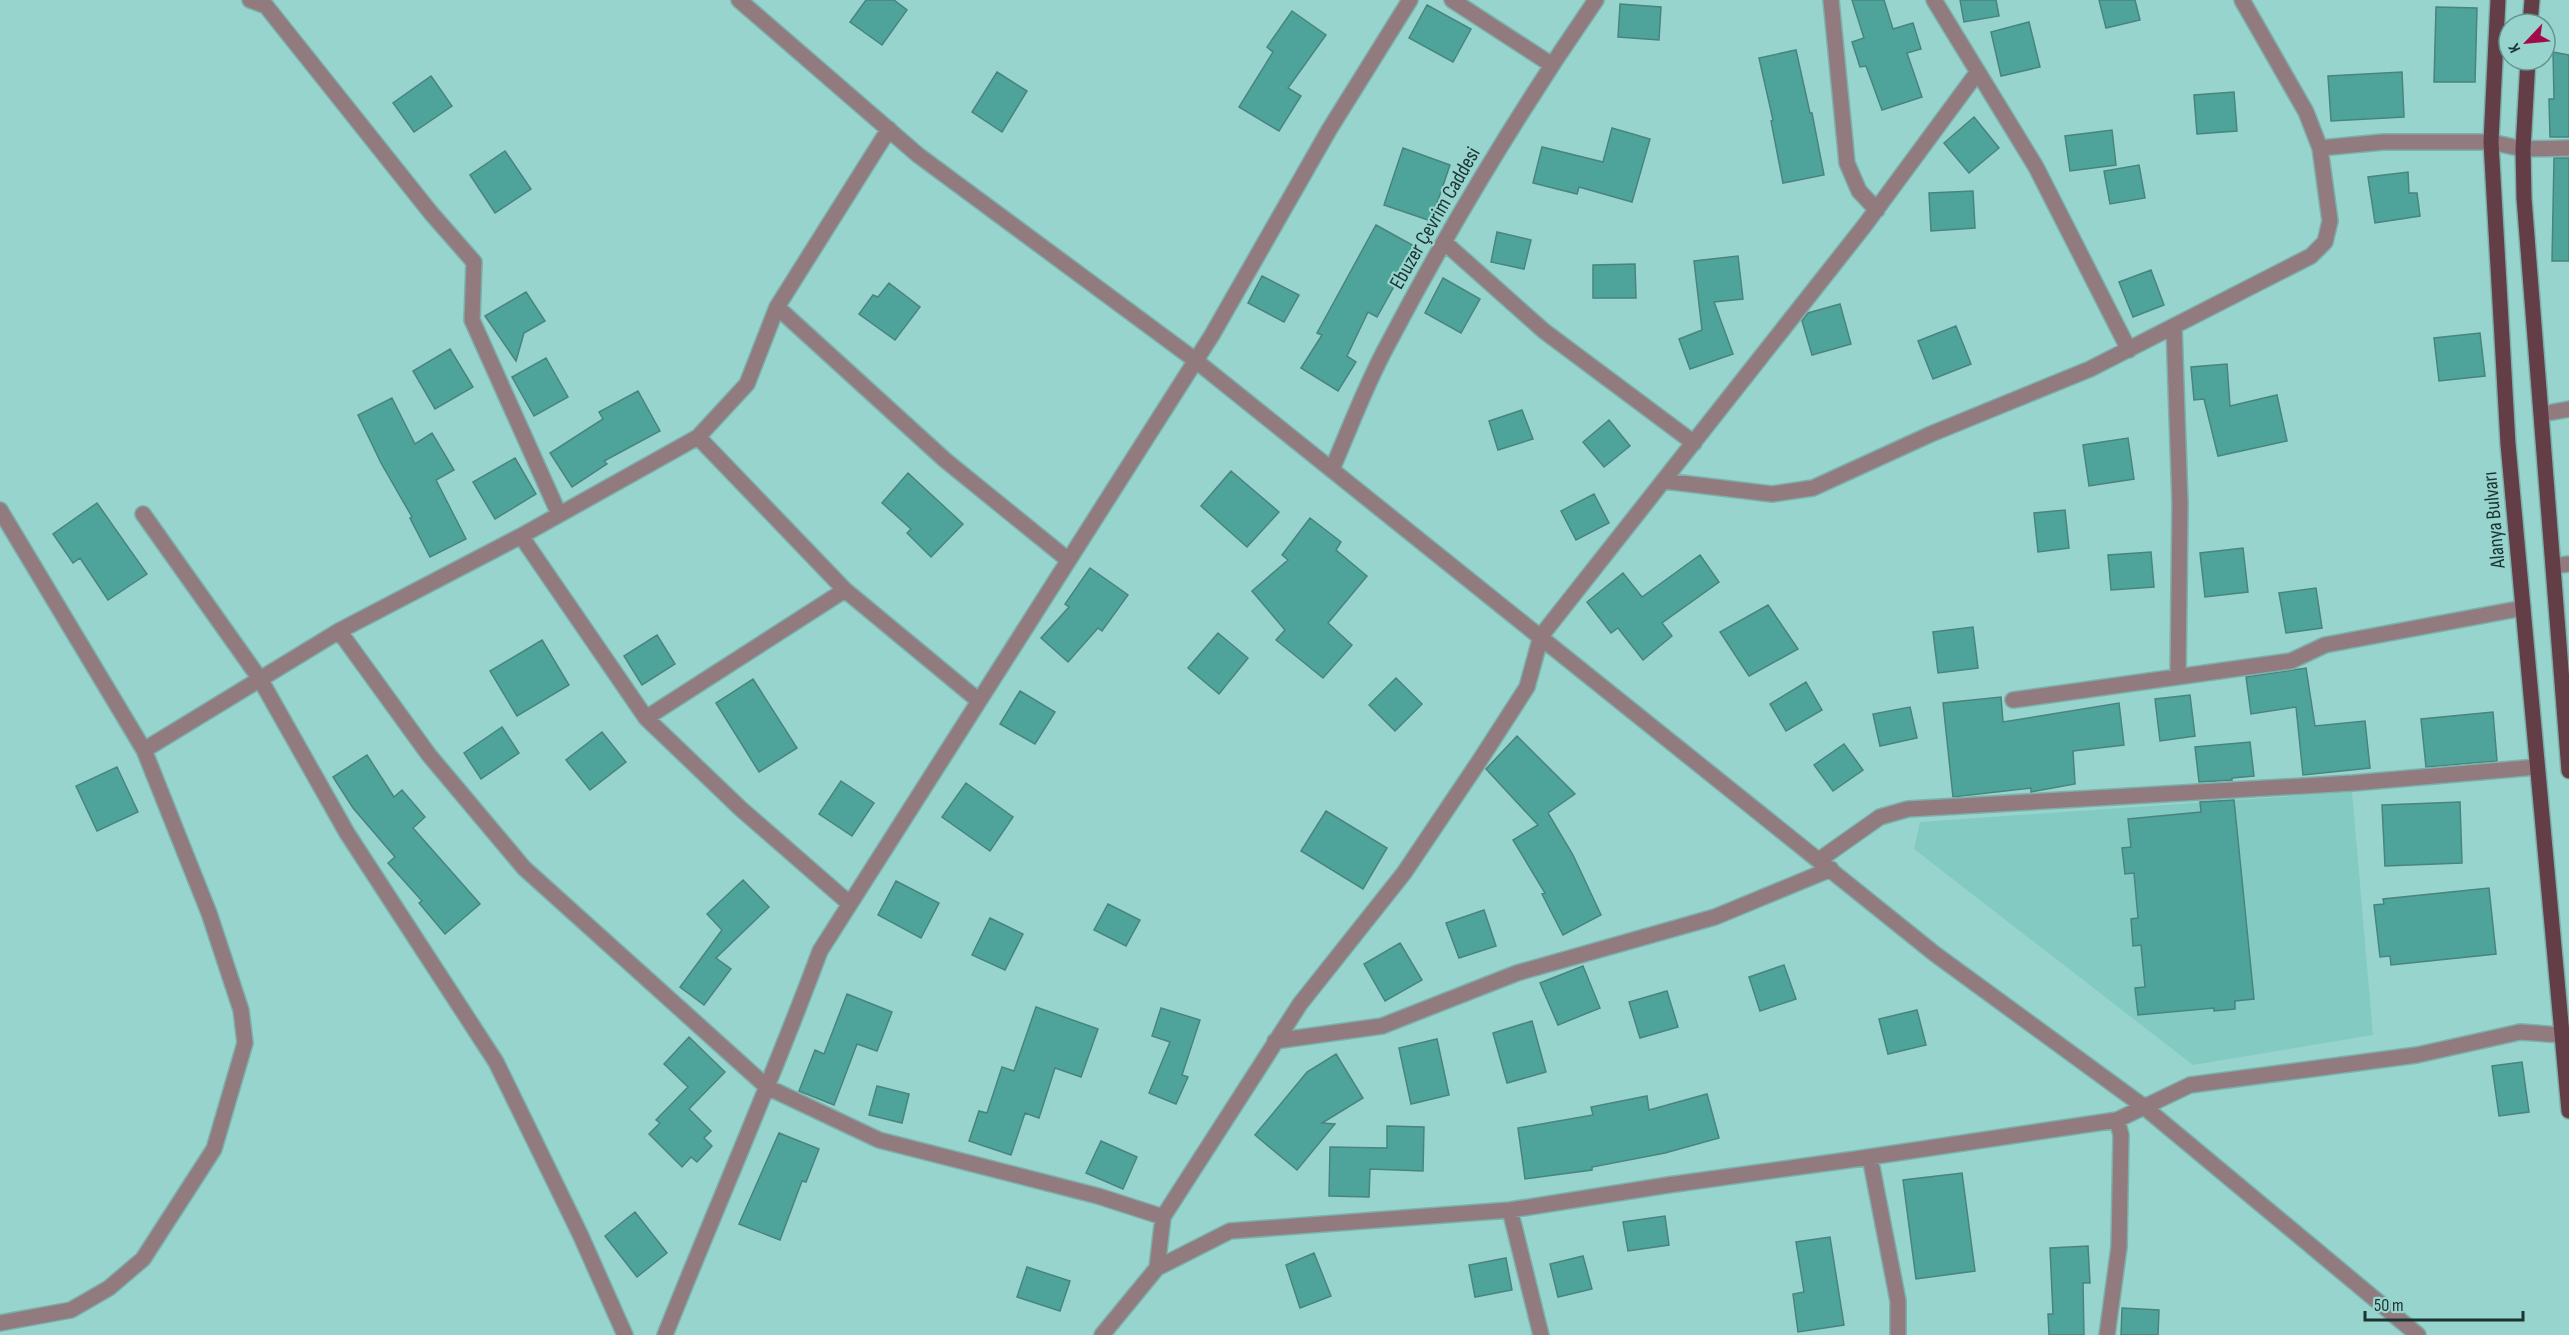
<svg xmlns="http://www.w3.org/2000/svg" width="2569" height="1335" viewBox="0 0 2569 1335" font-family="'Sofia Sans Condensed',sans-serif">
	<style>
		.built { fill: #83cac2 }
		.building { fill: #4ea49b; stroke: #49847e; stroke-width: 1.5 }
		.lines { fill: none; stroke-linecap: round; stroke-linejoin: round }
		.minor-casing { stroke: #7cb1ab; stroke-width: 18 }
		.major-casing { stroke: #7cb1ab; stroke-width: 18 }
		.minor { stroke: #927b7f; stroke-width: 15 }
		.major { stroke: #643e46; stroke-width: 15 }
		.labels { text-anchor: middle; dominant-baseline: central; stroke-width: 4.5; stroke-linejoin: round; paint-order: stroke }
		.street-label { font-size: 21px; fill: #1b3431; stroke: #97d4cd }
	</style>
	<rect width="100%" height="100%" fill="#97d4cd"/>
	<path class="built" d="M2352,792L2373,1035L2193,1065L1914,849L1920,822Z"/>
	<path class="building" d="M866,0H894L907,10L882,45L850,22Z
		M1852,0H1884L1893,29L1913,23L1921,49L1907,53L1922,97L1882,110L1866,66L1860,67L1852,42L1864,38Z
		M1960,0H1996L1999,16L1964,22Z
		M2099,0H2135L2140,20L2106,28Z
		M1620,4L1661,7L1659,40L1618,37Z
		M1427,5L1471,29L1453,62L1409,38Z
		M2436,7L2477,8L2475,82H2434Z
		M1292,11L1326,35L1288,88L1301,96L1279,131L1239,107L1273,52L1267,47Z
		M2029,22L2040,67L2001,76L1991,32Z
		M1796,50L1810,113H1812L1824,175L1783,183L1771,121L1773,120L1759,58Z
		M2553,52L2569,55V137H2550L2549,99H2554Z
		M997,72L1027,91L1002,132L972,112Z
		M2402,72L2404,117L2331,121L2328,76Z
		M431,76L452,106L414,132L393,103Z
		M2234,92L2237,131L2197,134L2194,95Z
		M1974,117L1999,148L1969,173L1944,143Z
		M1612,128L1650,139L1632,202L1579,187L1577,194L1533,183L1542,147L1603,162Z
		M2112,130L2116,165L2070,171L2065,136Z
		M1403,148L1450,165L1431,221L1384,205Z
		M505,151L531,189L495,213L470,175Z
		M2554,158H2569V261H2552Z
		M2139,165L2145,198L2110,204L2104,171Z
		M2408,172L2409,193H2417L2420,216L2375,223L2368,177Z
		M1973,191L1975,228L1931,231L1929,193Z
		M1376,225L1416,247L1377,317L1368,312L1347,356L1356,362L1338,391L1301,368L1322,335L1317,333Z
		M1497,232L1531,240L1524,269L1491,262Z
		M1738,256L1743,299L1714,302L1733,354L1690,369L1679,339L1702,330L1694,261Z
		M1635,264L1636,298H1593V265Z
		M2151,270L2164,305L2133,317L2119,282Z
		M1262,276L1299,295L1284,322L1248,303Z
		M1443,278L1480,299L1461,333L1425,313Z
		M889,283L920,307L895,340L859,314L873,295L878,297Z
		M526,292L545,321L524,333L516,361L485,316Z
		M1840,304L1851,344L1812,355L1802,321L1808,313Z
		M1956,326L1971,364L1933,379L1918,341Z
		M2480,333L2485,376L2439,381L2434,338Z
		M450,349L473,387L435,409L413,371Z
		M546,358L568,397L534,416L512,377Z
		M2227,364L2230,406L2277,395L2287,441L2218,456L2204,399L2194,400L2191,367Z
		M638,391L660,431L604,461L607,464L572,487L550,453L603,419L599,412Z
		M392,398L415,444L432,433L454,470L436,480L466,539L430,557L410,518L412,517L381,463L358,415Z
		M1522,410L1533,439L1498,450L1489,421Z
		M1609,420L1630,446L1604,467L1583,442Z
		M2128,438L2134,479L2089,486L2083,445Z
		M515,458L536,494L495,519L473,482Z
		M1231,471L1279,512L1247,547L1201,506Z
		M908,473L963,524L931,557L907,533L911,529L882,503Z
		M1594,494L1609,523L1576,540L1561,511Z
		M97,503L147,574L108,600L80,558L73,563L53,534Z
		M2065,510L2069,548L2038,552L2034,513Z
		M1310,518L1341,542L1336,550L1367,576L1328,623L1352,645L1323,678L1276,640L1285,630L1252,591L1288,560L1282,555Z
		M2243,548L2248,592L2205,597L2200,553Z
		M2151,552L2154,587L2111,590L2108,555Z
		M1700,555L1719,582L1662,623L1672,636L1643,660L1618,628L1611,633L1587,602L1623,573L1642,597Z
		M1090,568L1128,595L1102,631L1098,628L1068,662L1041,638L1069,607L1065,604Z
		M2316,588L2322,628L2286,633L2279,593Z
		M1768,605L1798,649L1749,676L1720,632Z
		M1973,627L1978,668L1938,673L1933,632Z
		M1218,633L1248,658L1219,694L1188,668Z
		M657,635L675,664L642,685L624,656Z
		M542,640L569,685L517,716L490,671Z
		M2306,668L2315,726L2365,721L2370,768L2303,775L2296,707L2251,714L2246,677Z
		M1396,678L1422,704L1395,731L1369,705Z
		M753,679L797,748L759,772L716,703Z
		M1806,682L1822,710L1786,731L1770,704Z
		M1020,691L1055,712L1035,744L1000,724Z
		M2190,695L2195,736L2160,741L2155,699Z
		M2001,697L2003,722L2119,703L2124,745L2073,751L2075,784L2031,792V788L1953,797L1943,703Z
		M1910,707L1917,738L1880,746L1873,714Z
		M2493,712L2497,761L2426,767L2421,719Z
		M502,727L519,753L481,779L464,753Z
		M602,732L626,762L590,790L566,760Z
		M1517,736L1575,794L1548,813L1573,855L1601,915L1563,935L1542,894L1545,893L1513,840L1538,825L1486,769Z
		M2250,742L2254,776L2232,778V780L2199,782L2195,747Z
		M1844,744L1863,770L1833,791L1814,765Z
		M367,755L394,797L402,790L425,817L413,828L480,904L445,934L419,903L422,901L388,863L395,857L353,808L333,777Z
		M117,767L138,812L97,831L76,786Z
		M841,781L874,803L852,836L819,814Z
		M966,783L1013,817L990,851L942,817Z
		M2234,800L2254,999L2235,1001V1009L2214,1011V1008L2138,1015L2135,988L2145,987L2141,945L2133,946L2131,919L2138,918L2134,873L2125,874L2122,848L2131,847L2128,819L2201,812L2200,802Z
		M2460,802L2462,863L2385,866L2382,805Z
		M1326,811L1387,848L1363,889L1301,851Z
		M743,880L769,907L716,958L731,969L704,1005L680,987L722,930L707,914Z
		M896,881L939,903L921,938L878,915Z
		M2489,888L2496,954L2391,965L2390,956L2380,957L2374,905L2384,904L2383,899Z
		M1108,904L1140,920L1126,946L1094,930Z
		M1484,910L1496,946L1459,958L1446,923Z
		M990,918L1023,934L1005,970L972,955Z
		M1400,943L1422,980L1385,1001L1364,964Z
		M1784,965L1796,999L1760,1011L1749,977Z
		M1583,966L1600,1008L1558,1025L1540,983Z
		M1667,991L1678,1027L1640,1038L1629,1002Z
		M847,994L892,1012L877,1051L857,1044L834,1105L799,1091L815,1050L824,1054Z
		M1036,1007L1098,1029L1081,1077L1055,1068L1039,1118L1025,1113L1011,1155L969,1141L979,1111L987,1113L1002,1067L1014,1071Z
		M1161,1008L1200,1020L1182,1075L1188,1077L1176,1104L1149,1093L1170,1042L1152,1036Z
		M1917,1010L1926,1045L1888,1054L1879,1019Z
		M1532,1021L1546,1072L1507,1083L1493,1033Z
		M689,1037L725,1072L689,1109L711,1131L704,1138L712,1146L697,1162L691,1157L682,1167L649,1134L660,1123L656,1120L688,1087L664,1064Z
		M1437,1039L1449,1095L1411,1104L1399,1048Z
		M1336,1054L1363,1098L1322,1123L1335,1124L1297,1170L1255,1135L1307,1072Z
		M2522,1062L2529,1112L2499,1116L2492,1066Z
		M877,1086L909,1094L902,1123L869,1115Z
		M1707,1094L1719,1138L1665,1153L1592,1167V1170L1525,1179L1518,1128L1593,1115L1591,1107L1647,1096L1649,1110Z
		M1387,1126L1424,1127L1423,1171L1370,1169L1369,1197L1329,1196L1330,1147L1387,1148Z
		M779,1133L819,1149L806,1182L802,1181L780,1240L739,1224Z
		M1101,1141L1137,1157L1123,1189L1086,1173Z
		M1962,1173L1975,1271L1916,1279L1903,1180Z
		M635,1212L667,1253L637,1277L605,1236Z
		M1665,1216L1669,1245L1628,1251L1623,1222Z
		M1830,1237L1844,1325L1798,1332L1793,1294L1804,1292L1796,1242Z
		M2088,1246L2090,1283H2083L2084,1335H2049L2048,1314H2053L2050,1248Z
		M1314,1253L1331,1296L1300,1308L1286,1265Z
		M1583,1256L1592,1289L1558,1297L1550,1264Z
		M1506,1258L1512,1290L1475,1297L1469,1265Z
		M1027,1267L1070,1281L1060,1311L1017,1297Z
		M2122,1308L2159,1310L2158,1335H2121Z"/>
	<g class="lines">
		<g class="minor-casing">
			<path id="minor" d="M250,0L266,6L431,213L474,262L472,320L559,514
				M739,0L918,155L1195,360L1935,954L2143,1106L2418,1335
				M1452,0L1552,65
				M1831,0L1847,163L1859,191L1877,210
				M1934,0L2036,167L2129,350
				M2320,148L2383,142H2491L2523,149L2569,148
				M1444,242L1544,331L1694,443
				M777,307L945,460L1067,559
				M2174,326L2180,504L2178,677
				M2542,414L2569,409
				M698,437L845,590L979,701
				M1332,469C1350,428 1366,384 1388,344C1450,226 1520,110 1596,0
				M1664,481L1772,494L1813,488L1931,434L2090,369L2311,256L2325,242L2330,221L2320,148L2306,112L2242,0
				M0,510L144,750L209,913L241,1010L245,1043L214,1149L143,1259L109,1288L71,1310L0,1323
				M143,514L260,679L347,833L496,1062L580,1234L625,1335
				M521,536L646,718L741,809L850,904
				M2553,566L2569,564
				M339,631L429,755L524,868L767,1087L879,1140L1098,1196L1163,1217
				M2013,700L2291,661L2325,645L2523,608
				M646,718L845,590
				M144,750L339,631L521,536L698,437L747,384L777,307L889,129
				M1819,860L1880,817L1908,809L2353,783L2537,767
				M1275,1041L1382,1026L1517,973L1715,917L1831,869
				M1870,1157L1898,1301V1335
				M1510,1210L1541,1335
				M1157,1268L1163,1217L1300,1004L1404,873L1480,760L1527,687L1541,636L1865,225L1977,73
				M665,1335C716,1207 772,1081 820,951L1212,335L1329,130L1410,0
				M1102,1335L1157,1268L1230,1231L1510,1210L1668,1185L1856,1159L2117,1120L2190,1085L2417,1055L2520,1032L2562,1035L2569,1032
				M2107,1335L2119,1247L2121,1135L2117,1120"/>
		</g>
		<g class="major-casing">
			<path id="major" d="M2498,0L2491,142L2508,444L2569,1111
				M2530,24L2532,0
				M2528,60L2523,149L2524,198L2569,771"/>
		</g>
		<use href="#minor" class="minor"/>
		<use href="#major" class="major"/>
	</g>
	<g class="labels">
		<g class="street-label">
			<text transform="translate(1435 218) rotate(-60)">Ebuzer Çevrim Caddesi</text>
			<text transform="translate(2494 520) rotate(-95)">Alanya Bulvarı</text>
		</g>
	</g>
	<g transform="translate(2527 42) rotate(244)"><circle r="28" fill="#97d4cd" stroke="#65948f" stroke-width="1.5"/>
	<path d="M0-4.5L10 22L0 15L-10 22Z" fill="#a30b48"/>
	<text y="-9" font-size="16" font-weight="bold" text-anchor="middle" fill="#1b3431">K</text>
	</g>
	<path d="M2365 1311v9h158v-9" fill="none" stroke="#1b3431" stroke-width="3"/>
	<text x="2374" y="1311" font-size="18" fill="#1b3431" stroke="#97d4cd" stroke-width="4.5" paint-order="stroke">50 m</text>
</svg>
